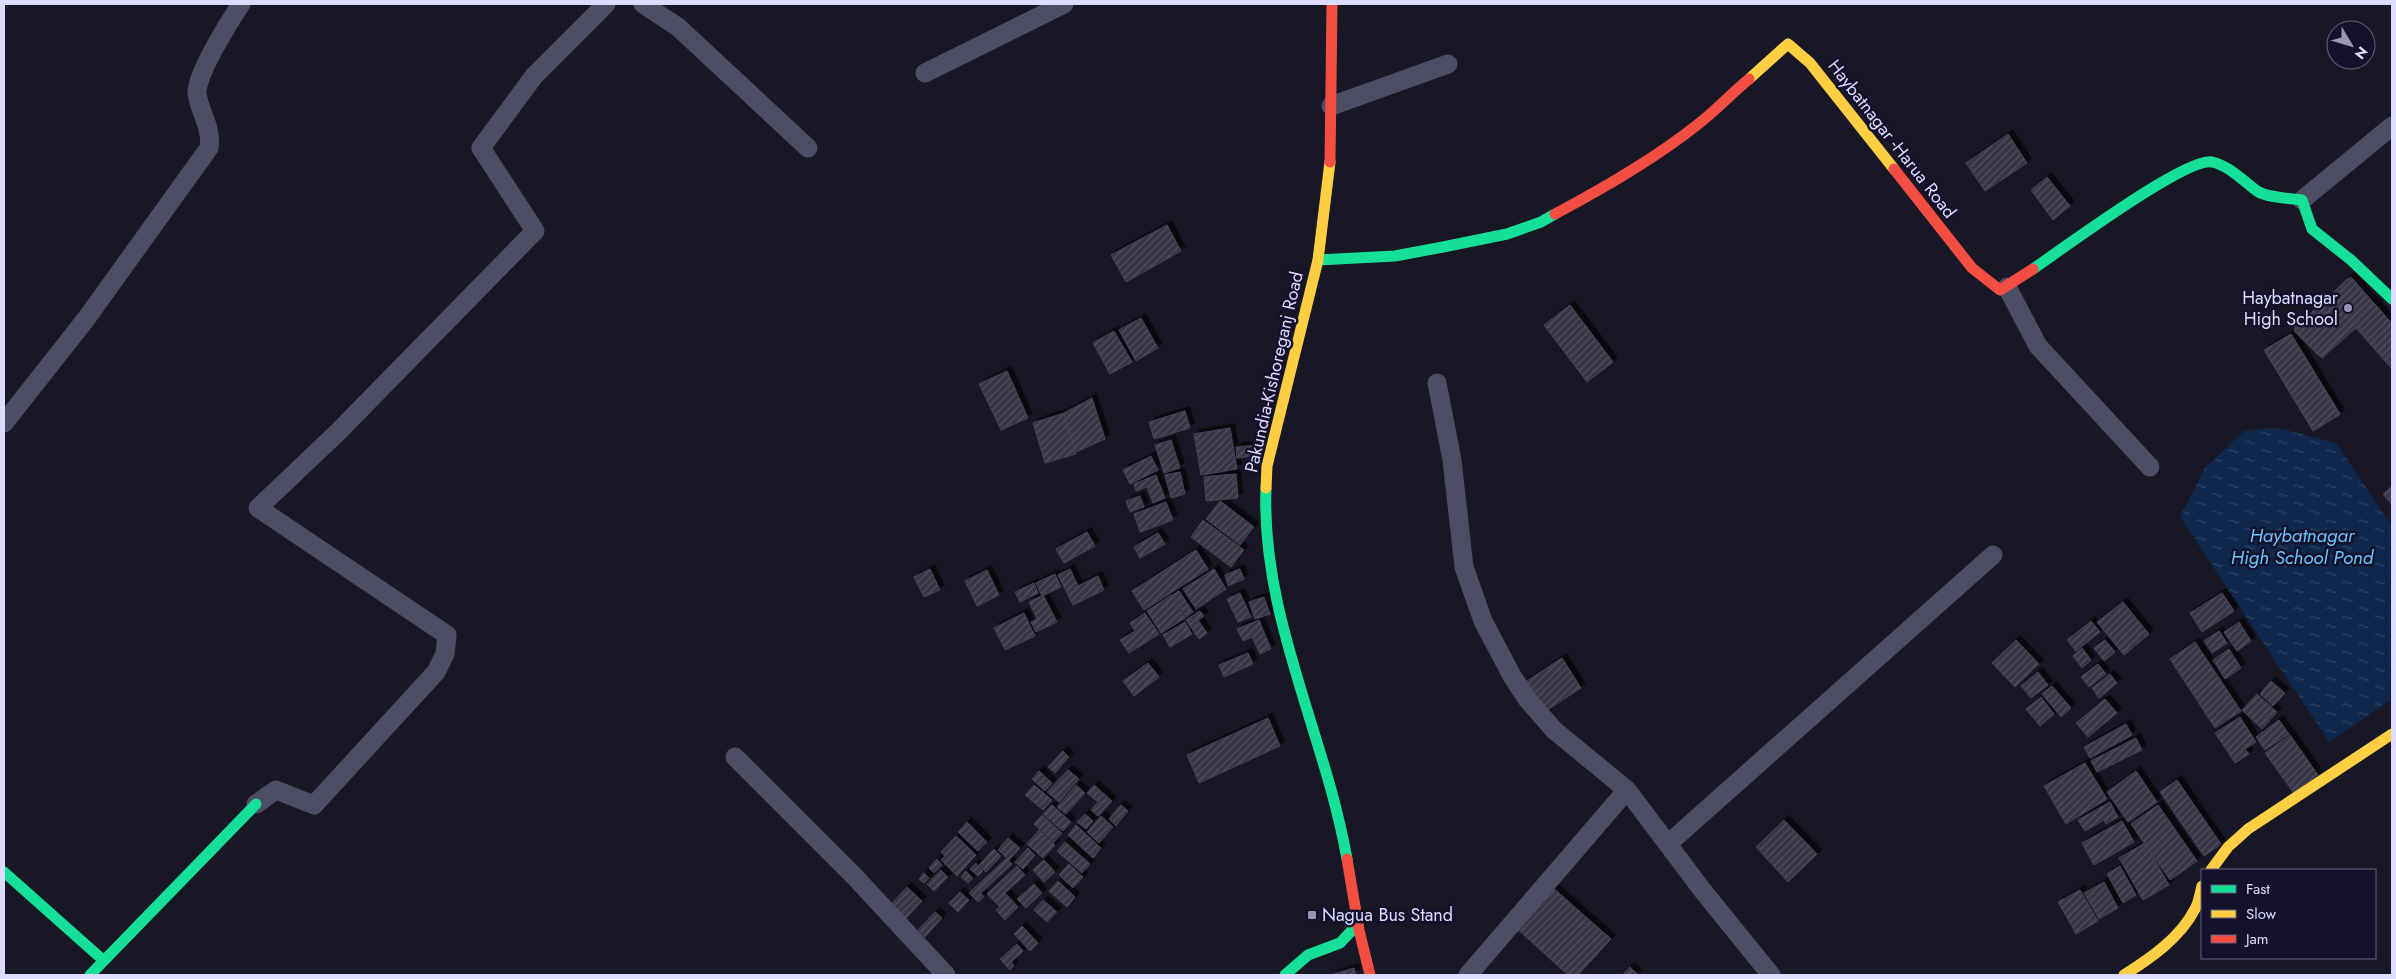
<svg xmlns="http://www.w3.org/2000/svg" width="2396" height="979" viewBox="0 0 2396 979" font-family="Jost,sans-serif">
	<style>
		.water { fill: url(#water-ripples) }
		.building { fill: url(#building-hatch); stroke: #454258; filter: url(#shadow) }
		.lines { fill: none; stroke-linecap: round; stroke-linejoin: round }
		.street { stroke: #4d4d65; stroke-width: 19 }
		.fast { stroke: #16e098; stroke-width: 11 }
		.slow { stroke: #ffcf43; stroke-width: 11 }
		.jam { stroke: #f24e42; stroke-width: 11 }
		.poi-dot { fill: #9896b3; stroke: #14112b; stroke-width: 2 }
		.labels { text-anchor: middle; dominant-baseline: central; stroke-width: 5; stroke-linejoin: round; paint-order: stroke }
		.street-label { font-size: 18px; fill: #dddbff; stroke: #14112b }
		.poi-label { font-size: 18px; fill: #dddbff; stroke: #14112b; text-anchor: end }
		.water-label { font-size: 19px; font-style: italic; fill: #6ac3fe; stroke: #14112b }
	</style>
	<defs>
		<pattern id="water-ripples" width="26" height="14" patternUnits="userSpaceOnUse" patternTransform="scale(1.25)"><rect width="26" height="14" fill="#0e274a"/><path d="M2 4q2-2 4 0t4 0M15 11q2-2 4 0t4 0" fill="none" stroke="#314665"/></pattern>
		<pattern id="building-hatch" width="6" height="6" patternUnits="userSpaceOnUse" patternTransform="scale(1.25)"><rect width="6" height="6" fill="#373546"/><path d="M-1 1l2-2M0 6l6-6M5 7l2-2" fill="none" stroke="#545262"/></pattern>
		<filter id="shadow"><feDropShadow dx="4.5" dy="-4.5" stdDeviation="0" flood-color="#0009"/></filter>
	</defs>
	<rect width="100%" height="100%" fill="#181725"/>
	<path class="water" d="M2274,427L2336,443L2392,526V699L2329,742L2180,517L2205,468L2244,431Z"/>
	<path class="building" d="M2008,134L2027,163L1985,191L1966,163Z
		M2047,177L2070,206L2053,220L2031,190Z
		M1167,225L1181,251L1126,282L1111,255Z
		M2351,277L2392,324V369L2356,328L2322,358L2294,328Z
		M2348,278L2372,303L2319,356L2294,331Z
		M2375,304L2392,324V364L2355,322Z
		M1570,305L1613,362L1587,382L1544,325Z
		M1141,318L1158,348L1136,361L1119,330Z
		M1114,331L1132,362L1110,374L1093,343Z
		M2291,334L2340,414L2314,430L2265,350Z
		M2291,334L2339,415L2313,431L2264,350Z
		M1007,371L1028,418L1001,430L979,384Z
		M1092,398L1105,439L1076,452L1064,413Z
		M1185,411L1190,428L1154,439L1149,422Z
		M1064,413L1076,454L1045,463L1033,423Z
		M1230,428L1237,469L1201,475L1194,434Z
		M1171,440L1180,468L1164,473L1155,445Z
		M1260,445L1261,455L1237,458L1236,447Z
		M1151,456L1158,470L1130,484L1123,470Z
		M1180,472L1185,494L1171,498L1165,475Z
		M1236,474L1238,498L1206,501L1204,477Z
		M1156,475L1165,498L1153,503L1147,487L1136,491L1134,484Z
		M2392,486V505L2383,494Z
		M2392,489V500L2386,494Z
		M1140,496L1144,507L1130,512L1126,501Z
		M1220,501L1254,527L1240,545L1206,519Z
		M1166,502L1173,520L1140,532L1134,514Z
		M1203,520L1244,550L1231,567L1191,537Z
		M1087,532L1095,546L1064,563L1056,549Z
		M1158,533L1165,544L1140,558L1134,547Z
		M1196,550L1208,569L1144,610L1132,591Z
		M930,569L940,590L924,597L914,577Z
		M1070,569L1078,586L1098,576L1104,590L1073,605L1058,575Z
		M1214,569L1226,589L1196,609L1183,589Z
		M1240,569L1244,579L1228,586L1225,575Z
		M987,570L999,595L977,606L965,581Z
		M1055,574L1061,587L1042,596L1036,583Z
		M1034,583L1038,593L1020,602L1015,592Z
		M1179,591L1193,612L1186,617L1172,595Z
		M1240,593L1251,617L1238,622L1227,599Z
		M2222,593L2234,611L2202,632L2190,613Z
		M1043,595L1057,622L1036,632L1031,622L1037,619L1029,602Z
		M1171,595L1185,618L1161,633L1147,611Z
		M1264,597L1270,614L1255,619L1249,602Z
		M2123,602L2149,634L2124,655L2097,622Z
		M1200,611L1204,616L1198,620L1207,633L1199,639L1186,620Z
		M1024,613L1035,636L1005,650L994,628Z
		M1145,613L1159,634L1129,653L1120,640L1135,631L1130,623Z
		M1259,620L1271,649L1260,654L1252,637L1243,641L1237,629Z
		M2091,621L2100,632L2076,651L2067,640Z
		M1185,622L1192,634L1170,647L1163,635Z
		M2239,622L2251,641L2237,651L2224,632Z
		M2219,631L2227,643L2212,653L2204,641Z
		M2016,640L2039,664L2015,687L1992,663Z
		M2105,640L2115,652L2104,661L2094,648Z
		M2195,642L2241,711L2215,728L2170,659Z
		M2082,648L2091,660L2082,668L2073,656Z
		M2229,649L2241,668L2225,679L2213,660Z
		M1248,653L1253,664L1224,677L1219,665Z
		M1562,658L1581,688L1541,714L1522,684Z
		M1148,663L1159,677L1134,696L1123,681Z
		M2098,664L2106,674L2089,687L2081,677Z
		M2038,672L2048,685L2031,698L2021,686Z
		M2110,674L2117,683L2099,698L2092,688Z
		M2271,681L2285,693L2273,706L2260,694Z
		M2052,686L2071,708L2061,717L2042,694Z
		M2257,694L2277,712L2262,729L2242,710Z
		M2041,697L2054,714L2040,726L2026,709Z
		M2105,699L2117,713L2088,737L2076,723Z
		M2240,717L2256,742L2245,749L2249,754L2235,763L2215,733Z
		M1268,718L1280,746L1199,783L1187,755Z
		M2279,720L2289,734L2265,750L2256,737Z
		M2126,724L2132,735L2090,758L2084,747Z
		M2290,735L2318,775L2293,792L2265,753Z
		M2136,738L2142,750L2097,772L2091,761Z
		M1063,751L1069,757L1055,773L1048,767Z
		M2085,763L2107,799L2066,824L2044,786Z
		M1068,770L1079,779L1059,802L1047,792Z
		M1039,771L1052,783L1045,791L1032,779Z
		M2136,771L2157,802L2128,822L2107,792Z
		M2177,780L2221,844L2204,856L2160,792Z
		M1034,785L1052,800L1043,810L1025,795Z
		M1076,785L1085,793L1066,814L1057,807Z
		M1094,785L1112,801L1098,816L1091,810L1098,802L1087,793Z
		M2110,802L2118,817L2106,824L2104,820L2085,831L2078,820Z
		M1052,805L1071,822L1063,831L1043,814Z
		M1121,805L1128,811L1116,826L1109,819Z
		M2158,805L2197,861L2170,880L2131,824Z
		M1085,814L1093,821L1086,829L1077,822Z
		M1042,815L1062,833L1054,842L1034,824Z
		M1101,816L1113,827L1099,843L1087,832Z
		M1784,820L1817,854L1788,882L1756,847Z
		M2122,821L2134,842L2094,865L2082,843Z
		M967,822L987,842L978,851L958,832Z
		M1076,825L1101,848L1093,858L1068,835Z
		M1039,830L1055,845L1043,858L1027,844Z
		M956,836L976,855L957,876L941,860L945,856L941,852Z
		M1008,838L1020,848L1009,860L998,850Z
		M1065,842L1090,864L1082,873L1057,851Z
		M2145,843L2169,885L2143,900L2119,858Z
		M1028,848L1035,855L1023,869L1015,862Z
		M994,849L1001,856L986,872L979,865Z
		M1007,858L1012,864L981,893L984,897L978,902L969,893Z
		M937,859L942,865L934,873L929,868Z
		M1044,860L1055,872L1044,882L1033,870Z
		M976,863L983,871L978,876L970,869Z
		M1069,864L1083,877L1073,888L1059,875Z
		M1017,866L1025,875L1005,893L1018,907L1005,920L996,910L1000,907L987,894Z
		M2120,866L2136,895L2123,903L2107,874Z
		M941,870L948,877L934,891L927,884Z
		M966,871L973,878L968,883L961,877Z
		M924,873L929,878L924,883L919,879Z
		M1058,881L1075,897L1067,907L1049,891Z
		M2104,882L2118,908L2099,919L2084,893Z
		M1034,884L1042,893L1026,908L1017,899Z
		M907,887L922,901L906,918L891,904Z
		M1552,887L1611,939L1578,975H1568L1516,928Z
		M2080,890L2098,921L2076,934L2058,902Z
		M960,892L969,900L958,912L949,903Z
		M1043,900L1057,912L1047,922L1034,910Z
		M935,912L942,918L925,937L918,930Z
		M1022,926L1038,943L1030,951L1014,934Z
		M1017,944L1023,951L1011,962L1014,965L1010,970L1000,959Z
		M1630,967L1638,975H1623Z
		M1354,968L1356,975H1331Z"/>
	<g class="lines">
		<path class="street" d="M643,4L678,27L808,148
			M925,73L1064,4
			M1331,106L1448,64
			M2302,200L2392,126
			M2007,287L2038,346L2150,467
			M1437,383L1452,460L1464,567L1483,621L1512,676L1527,699L1554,730L1627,790L1703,891L1771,975
			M4,423L86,319L209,148C213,126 196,106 197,91C199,70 229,22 241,4
			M735,757L855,877L946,975
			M265,798L256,804L276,790L314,805L436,672L445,654L447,635L258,508L337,433L535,231L481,148L534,76L606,4
			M1669,843L1993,555
			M1468,975L1627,790"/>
		<path class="fast" d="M1318,260L1395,256L1443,247L1507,234L1541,222L1555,214
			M2033,269C2061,250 2186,157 2212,162C2230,166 2243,181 2257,191C2268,198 2289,198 2302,200L2312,229L2351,260L2392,299
			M1266,488C1261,617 1325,734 1347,859
			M4,872L103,960
			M90,975L256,804
			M1285,975L1308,955L1340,943L1358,924"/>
		<path class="slow" d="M1749,79L1788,44L1810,63L1894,169
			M1266,488L1267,466L1318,260L1330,162
			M2211,870L2228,847L2248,829L2392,734
			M2124,975C2151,958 2180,938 2195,909C2199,902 2200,893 2202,886"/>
		<path class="jam" d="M1330,162L1332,4
			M1894,169L1972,268L2000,290L2033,269
			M1555,214C1604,188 1653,160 1697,125C1715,111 1731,94 1749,79
			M1347,859L1359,930L1370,975"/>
	</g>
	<g class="poi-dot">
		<circle cx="2348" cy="308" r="5"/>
		<rect x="1307" y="910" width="10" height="10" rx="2.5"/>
	</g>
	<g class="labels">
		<g class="street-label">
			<text transform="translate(1892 139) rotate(52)">Haybatnagar -Harua Road</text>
			<text transform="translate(1274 372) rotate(-77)">Pakundia-Kishoreganj Road</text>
		</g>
		<g class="poi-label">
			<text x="2338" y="298">Haybatnagar<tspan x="2338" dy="21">High School</tspan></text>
			<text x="1322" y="915" text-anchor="start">Nagua Bus Stand</text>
		</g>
		<g class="water-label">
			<text x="2302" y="535">Haybatnagar<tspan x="2302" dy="22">High School Pond</tspan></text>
		</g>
	</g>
	<rect width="2396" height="979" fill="none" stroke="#dddbff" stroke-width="10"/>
	<rect x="2201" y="869" width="175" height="90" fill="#14112b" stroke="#646280"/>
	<rect x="2211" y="885" width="25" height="8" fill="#16e098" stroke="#646280"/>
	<text x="2246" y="894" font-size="15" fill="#dddbff">Fast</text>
	<rect x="2211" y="910" width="25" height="8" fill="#ffcf43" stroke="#646280"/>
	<text x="2246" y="919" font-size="15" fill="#dddbff">Slow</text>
	<rect x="2211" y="935" width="25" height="8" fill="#f24e42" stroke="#646280"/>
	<text x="2246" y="944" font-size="15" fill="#dddbff">Jam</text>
	<g transform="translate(2351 45) rotate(128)"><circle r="24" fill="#14112b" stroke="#646280"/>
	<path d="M0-4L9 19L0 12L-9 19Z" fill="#9896b3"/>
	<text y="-8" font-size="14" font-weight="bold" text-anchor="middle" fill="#dddbff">N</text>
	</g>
</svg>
